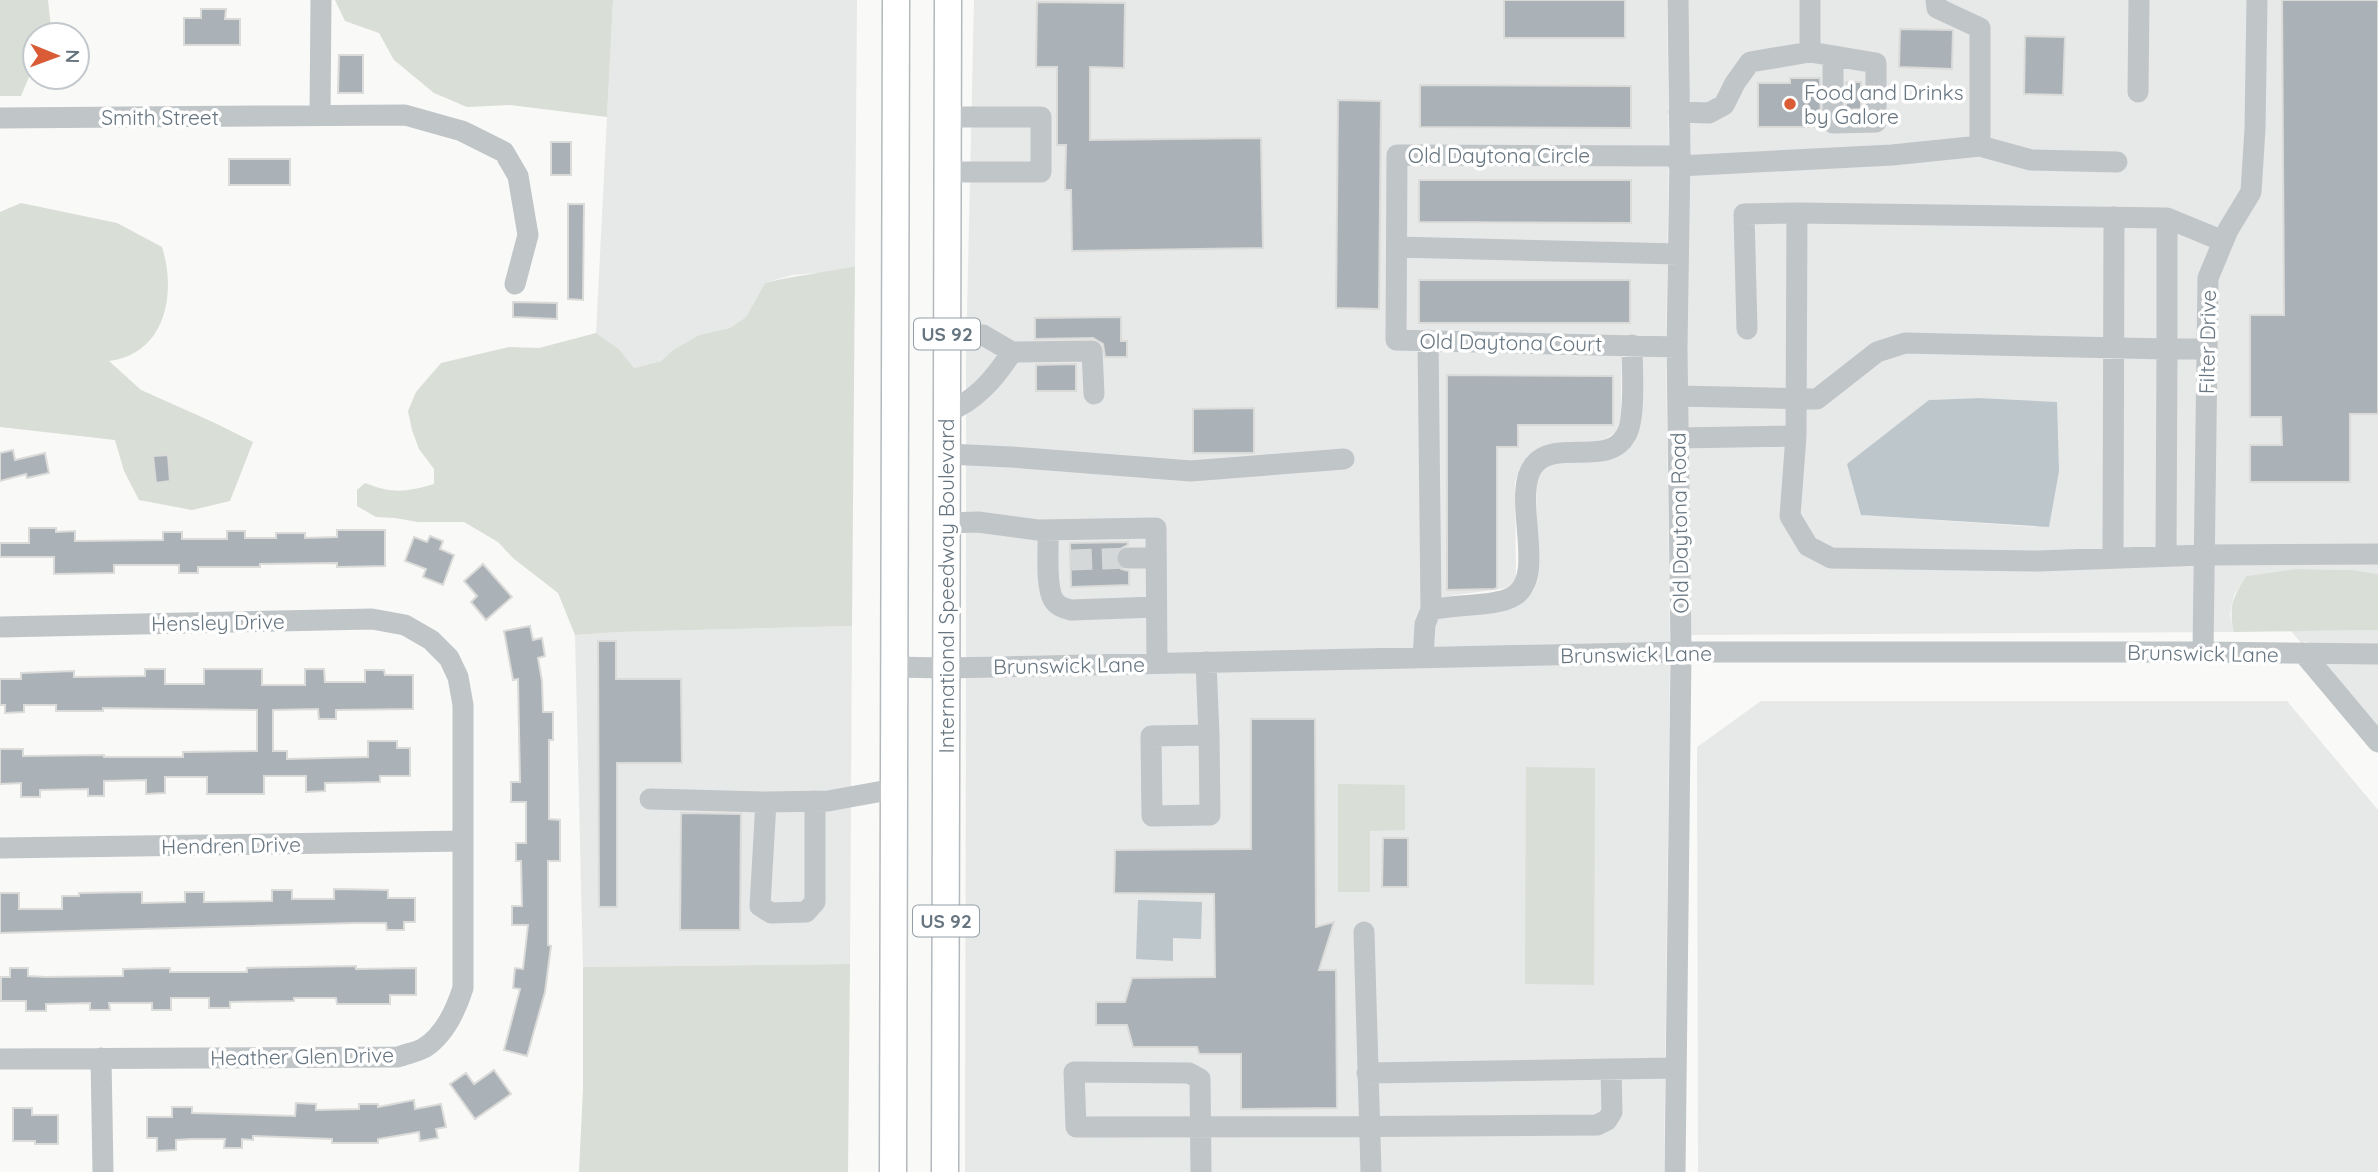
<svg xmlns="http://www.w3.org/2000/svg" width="2378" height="1172" viewBox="0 0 2378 1172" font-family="Quicksand,sans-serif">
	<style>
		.built { fill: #e7e8e8; fill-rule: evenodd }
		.green { fill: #d9ded6 }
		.water { fill: #bcc6cb }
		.building { fill: #aab2b7; stroke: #dbdbd9; stroke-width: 2 }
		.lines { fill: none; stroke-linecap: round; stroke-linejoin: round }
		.minor-tunnel { stroke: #d4d8d9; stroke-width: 21; stroke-dasharray: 21 10; stroke-linecap: butt }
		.major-casing { stroke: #b4b9bd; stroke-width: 29 }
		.minor { stroke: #c0c5c8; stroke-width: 21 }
		.major { stroke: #fff; stroke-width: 26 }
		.poi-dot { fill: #da5c36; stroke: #fff; stroke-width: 2.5 }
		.labels { text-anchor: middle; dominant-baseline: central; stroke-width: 7; stroke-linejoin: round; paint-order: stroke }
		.shield { fill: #fff; stroke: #949ea6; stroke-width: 2 }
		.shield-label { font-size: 19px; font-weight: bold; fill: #667580 }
		.poi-label { font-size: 21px; fill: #667580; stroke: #fff; text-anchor: start }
		.street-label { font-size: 21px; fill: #667580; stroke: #fff }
	</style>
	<rect width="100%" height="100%" fill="#f9f9f7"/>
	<path class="built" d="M613,0H857L855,266L830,272L792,275L765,283L746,317L730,328L699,335L673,350L661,361L634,368L619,349L596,333Z
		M974,0H1667L1669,156L1666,347L1670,643L1434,648L1435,626L1439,618L1522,603L1534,590L1538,564L1536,483L1542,471L1553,463L1623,452L1634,442L1641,417L1622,337L1621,416L1617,431L1601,442L1544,446L1525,460L1515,482L1516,581L1508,588L1442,597L1421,607L1415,620L1413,649L966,657V357Z
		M1688,0H2378V574L2353,570L2296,569L2246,576L2234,595L2230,614L2234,632L1691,635L1687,347ZM1979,398L2057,402L2036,527L1862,515L1929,400Z
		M852,626L850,964L583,967L575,635L619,632Z
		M2378,630V645H2309L2306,641L2302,644L2291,631Z
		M1670,662L1664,1172H965L966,675Z
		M2325,664H2378V726Z
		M1761,701H2287L2378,810V1172H1698L1697,747Z"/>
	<path class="green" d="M0,0H48L51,27L47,35H35V63L21,96H0Z
		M335,0H613L607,117L510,105L467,107L434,93L394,60L379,33L345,21Z
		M21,203L117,223L162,247C177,294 165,354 109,361L141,390L215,423L253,442L230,501L192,510L139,500L124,471L115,440L0,427V212Z
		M855,266L852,626L619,632L575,635L558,593L513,558L498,542L464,522H418L395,518L376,517L357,506V490L365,483C392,494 407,492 434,484V469L419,449L412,430L408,411L416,392L441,363L509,347L539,348L596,333L619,349L634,368L661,361L673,350L699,335L730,328L746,317L765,283C795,275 825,273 855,266Z
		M2296,569L2353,570L2378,574V630L2234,632C2228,607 2233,597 2246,576Z
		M1526,767L1595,768L1594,985L1525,984Z
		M1338,784L1405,785V830L1370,831V892H1338Z
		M850,964L848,1172H579L583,1089V967Z"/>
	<path class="water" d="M1979,398L2057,402L2059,471L2049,527L1861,515L1847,464L1929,400Z
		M1138,900L1202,902L1201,939L1173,938V961L1136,959Z"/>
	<path class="building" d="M1504,0H1625V38H1504Z
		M2282,0H2378V414H2350V482H2250V445H2282L2281,417H2250V315H2284Z
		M1037,2L1125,3L1124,68L1090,67V140L1261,138L1263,248L1072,251L1071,190H1065L1066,145H1057V67H1036Z
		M201,9H226L225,19H240V45H184V18H201Z
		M1900,29L1953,30L1952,69L1899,67Z
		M2025,36L2065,37L2063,95L2024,94Z
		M339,55H363V93H338Z
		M1790,78H1820L1821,127H1758V83H1790Z
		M1846,82H1861V109L1846,110Z
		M1420,85L1631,86V128L1420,127Z
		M1338,100L1381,101L1379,309L1336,308Z
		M551,142H571V175H551Z
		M229,159H290V185H229Z
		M1419,180H1631V223L1419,222Z
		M568,204H584L583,300L568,299Z
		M1419,280H1630V323H1419Z
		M513,302L557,303V319L513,317Z
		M1121,317V341H1127V357H1105L1103,344L1093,338L1035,339V318Z
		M1076,364V391H1036V365Z
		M1447,375L1613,376V425H1518V447H1497V588L1494,589L1447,590Z
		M1254,408V453H1193V409Z
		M13,450L15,460L45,453L49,473L27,478L26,474L0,481V453Z
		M168,455L170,481L156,483L153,456Z
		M29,528H56V532L75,531V541L163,540V532H182V539H227V531H245V538H276V533H305V538L337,537V530H385V566L337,567V563L260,564V567H198V573H179V565H114V573L54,574V557H0V543H29Z
		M430,536L443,541L440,549L454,555L443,585L423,577L426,569L405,561L414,537L427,542Z
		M1128,542V545L1117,551L1115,559L1121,569L1129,571V585L1071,587L1070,543Z
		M483,564L512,597L486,620L471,602L477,596L464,581Z
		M530,626L533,640L542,638L545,656L538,658L542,681L543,712H553V740H549V819L560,820V861H548V945L551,946L545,992L527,1056L504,1050L520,989L513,988L515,968L523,969L528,925H512V906H522L521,861H516V843H526V802H511V782H520L518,679L513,680L504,631Z
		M598,641H616V679H681L682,763H617V907H599Z
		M145,669H165V684H204V669H262V685H305V669H324L325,682H365V670H384L385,675H413V709L336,710V719H319L318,709L273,710V751H287V759L368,757V741H397V748H410V776H380V782L325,783V791L306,792V776H264V794H207V777H165V793L146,794V780L104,781V796H88V789L40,790V797H21V783L0,784V749H23V756L104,755V757H183V752L257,751V710L103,708V711H56V705H24V712L5,713V705H0V679H21V673L74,671V677L145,676Z
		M1251,719H1315L1316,927L1334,922L1319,970H1336L1337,1108L1241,1109V1054H1199L1197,1047H1133L1127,1025H1096V1002H1125L1132,978L1215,977L1214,894L1114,893L1115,850L1251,849Z
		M681,813L741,814L740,930H680Z
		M1383,838H1408V887H1382Z
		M334,889L388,890V898H415V922H404V930H387L386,923H354L0,933V893H19V909H62V896H79V893L142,892V903L185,902V892H204V902L272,901V890H292V899H334Z
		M356,966V969L416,968V995H390V1004H337L336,998H294V1001L230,1002V1008H209V998H171V1010H152V1003H109L110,1010H90V1003L46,1004V1011H26V1001H1V977H10V968H28V976L46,977L123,976V969L170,968V972H247V968Z
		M494,1070L511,1094L475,1119L450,1084L466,1073L474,1084Z
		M414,1100L415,1109L441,1104L446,1127L436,1129L438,1138L420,1141L419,1132L378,1139V1143H332V1139L253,1136V1140L242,1139V1148H224L225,1139H192L176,1140V1150L157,1151V1138H147V1117H172V1107H192V1113L295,1116L296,1103L316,1104V1110L359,1109V1104H378V1107Z
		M13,1108H32V1115H58V1144H35V1141H13Z"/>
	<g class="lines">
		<path class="minor-tunnel" d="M1071,560L1128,558"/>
		<g class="major-casing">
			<path id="major" d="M893,1172L896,0
				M945,1172L948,0"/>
		</g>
		<path class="minor" d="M1810,52L1876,63V122L1833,123V56
			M2138,92L2139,0
			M1679,112L1709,113L1724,105L1735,83L1750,62L1810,52V0
			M320,116L321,0
			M0,118L405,115L462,131L504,152L518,176L528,235L515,284
			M1980,146L2031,160L2117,162
			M1679,166L1892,155L1980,146V28L1937,8L1936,0
			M947,172H1041V117H947
			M2167,218L2223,241
			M1397,247L1678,254
			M1747,329L1744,214L1797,213
			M947,336L983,335L1012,352L1092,351L1094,394
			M1428,340L1431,610
			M1677,347L1396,340L1397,155L1680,156
			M1678,396L1817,399L1877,352L1905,343L2167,349L2166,556
			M947,412C976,401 995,378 1012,352
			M1796,436L1797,213L2167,218V349H2207
			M1678,438L1796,436L1790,516L1808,546L1831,558L2038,561L2203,555L2378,554
			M947,454L1011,457L1191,471L1344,459
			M947,523L978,522L1038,530L1156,528L1157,663
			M1048,530C1049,547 1045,584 1053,599C1057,606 1063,608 1071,610L1156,607
			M1128,558H1156
			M2113,558L2114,217
			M0,627L372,619L405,625L431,640L449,658L458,677L463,705V988C456,1010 445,1035 424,1048C417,1052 406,1054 398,1057L0,1059
			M2203,652L2208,278L2228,230L2251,192L2255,129L2257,0
			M2304,654L2378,742
			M1423,658L1425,624L1431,610C1453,604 1497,607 1514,596C1548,575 1510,495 1534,465C1556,438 1608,468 1626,435C1636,419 1632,366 1632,345
			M1206,662L1209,735L1151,736L1152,816L1210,815L1209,735
			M894,667L946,668L1681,652H2203L2378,654
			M650,799L766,802
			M815,801V902L806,912L771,913L760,906L766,802L828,801L894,789
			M0,848L463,841
			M1364,932L1371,1172
			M101,1058L103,1172
			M1367,1073L1676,1068
			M1201,1172L1200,1079L1189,1073L1074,1072L1076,1127C1250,1127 1423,1127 1597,1125L1607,1120L1612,1112L1611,1069
			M1675,1172L1681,652L1677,347L1680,156L1678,0"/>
		<use href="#major" class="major"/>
	</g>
	<circle class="poi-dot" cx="1790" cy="104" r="7"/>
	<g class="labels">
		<g class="shield">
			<rect x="914" y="318.5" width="66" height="31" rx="5"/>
			<rect x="913" y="905.5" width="66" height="31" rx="5"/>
		</g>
		<g class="shield-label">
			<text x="947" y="334">US 92</text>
			<text x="946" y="921">US 92</text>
		</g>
		<g class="poi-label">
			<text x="1804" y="92">Food and Drinks<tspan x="1804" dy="24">by Galore</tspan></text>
		</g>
		<g class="street-label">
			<text x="160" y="117">Smith Street</text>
			<text x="1499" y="155">Old Daytona Circle</text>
			<text transform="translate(1511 342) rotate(1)">Old Daytona Court</text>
			<text transform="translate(2207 342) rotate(-89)">Filter Drive</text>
			<text transform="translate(1679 523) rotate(-91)">Old Daytona Road</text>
			<text transform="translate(946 586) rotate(-90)">International Speedway Boulevard</text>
			<text transform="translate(218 622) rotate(-1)">Hensley Drive</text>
			<text transform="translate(2203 653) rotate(1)">Brunswick Lane</text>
			<text transform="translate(1636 654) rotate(-1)">Brunswick Lane</text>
			<text transform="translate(1069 665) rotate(-1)">Brunswick Lane</text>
			<text transform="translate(231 845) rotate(-1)">Hendren Drive</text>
			<text transform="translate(302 1056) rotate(-1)">Heather Glen Drive</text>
		</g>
	</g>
	<g transform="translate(56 56) rotate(91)"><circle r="33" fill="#ffffff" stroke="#c2c8cc" stroke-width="2"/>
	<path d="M0-5L12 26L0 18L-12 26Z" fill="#da5c36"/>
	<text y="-10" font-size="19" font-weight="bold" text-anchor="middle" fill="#667580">N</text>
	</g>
</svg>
